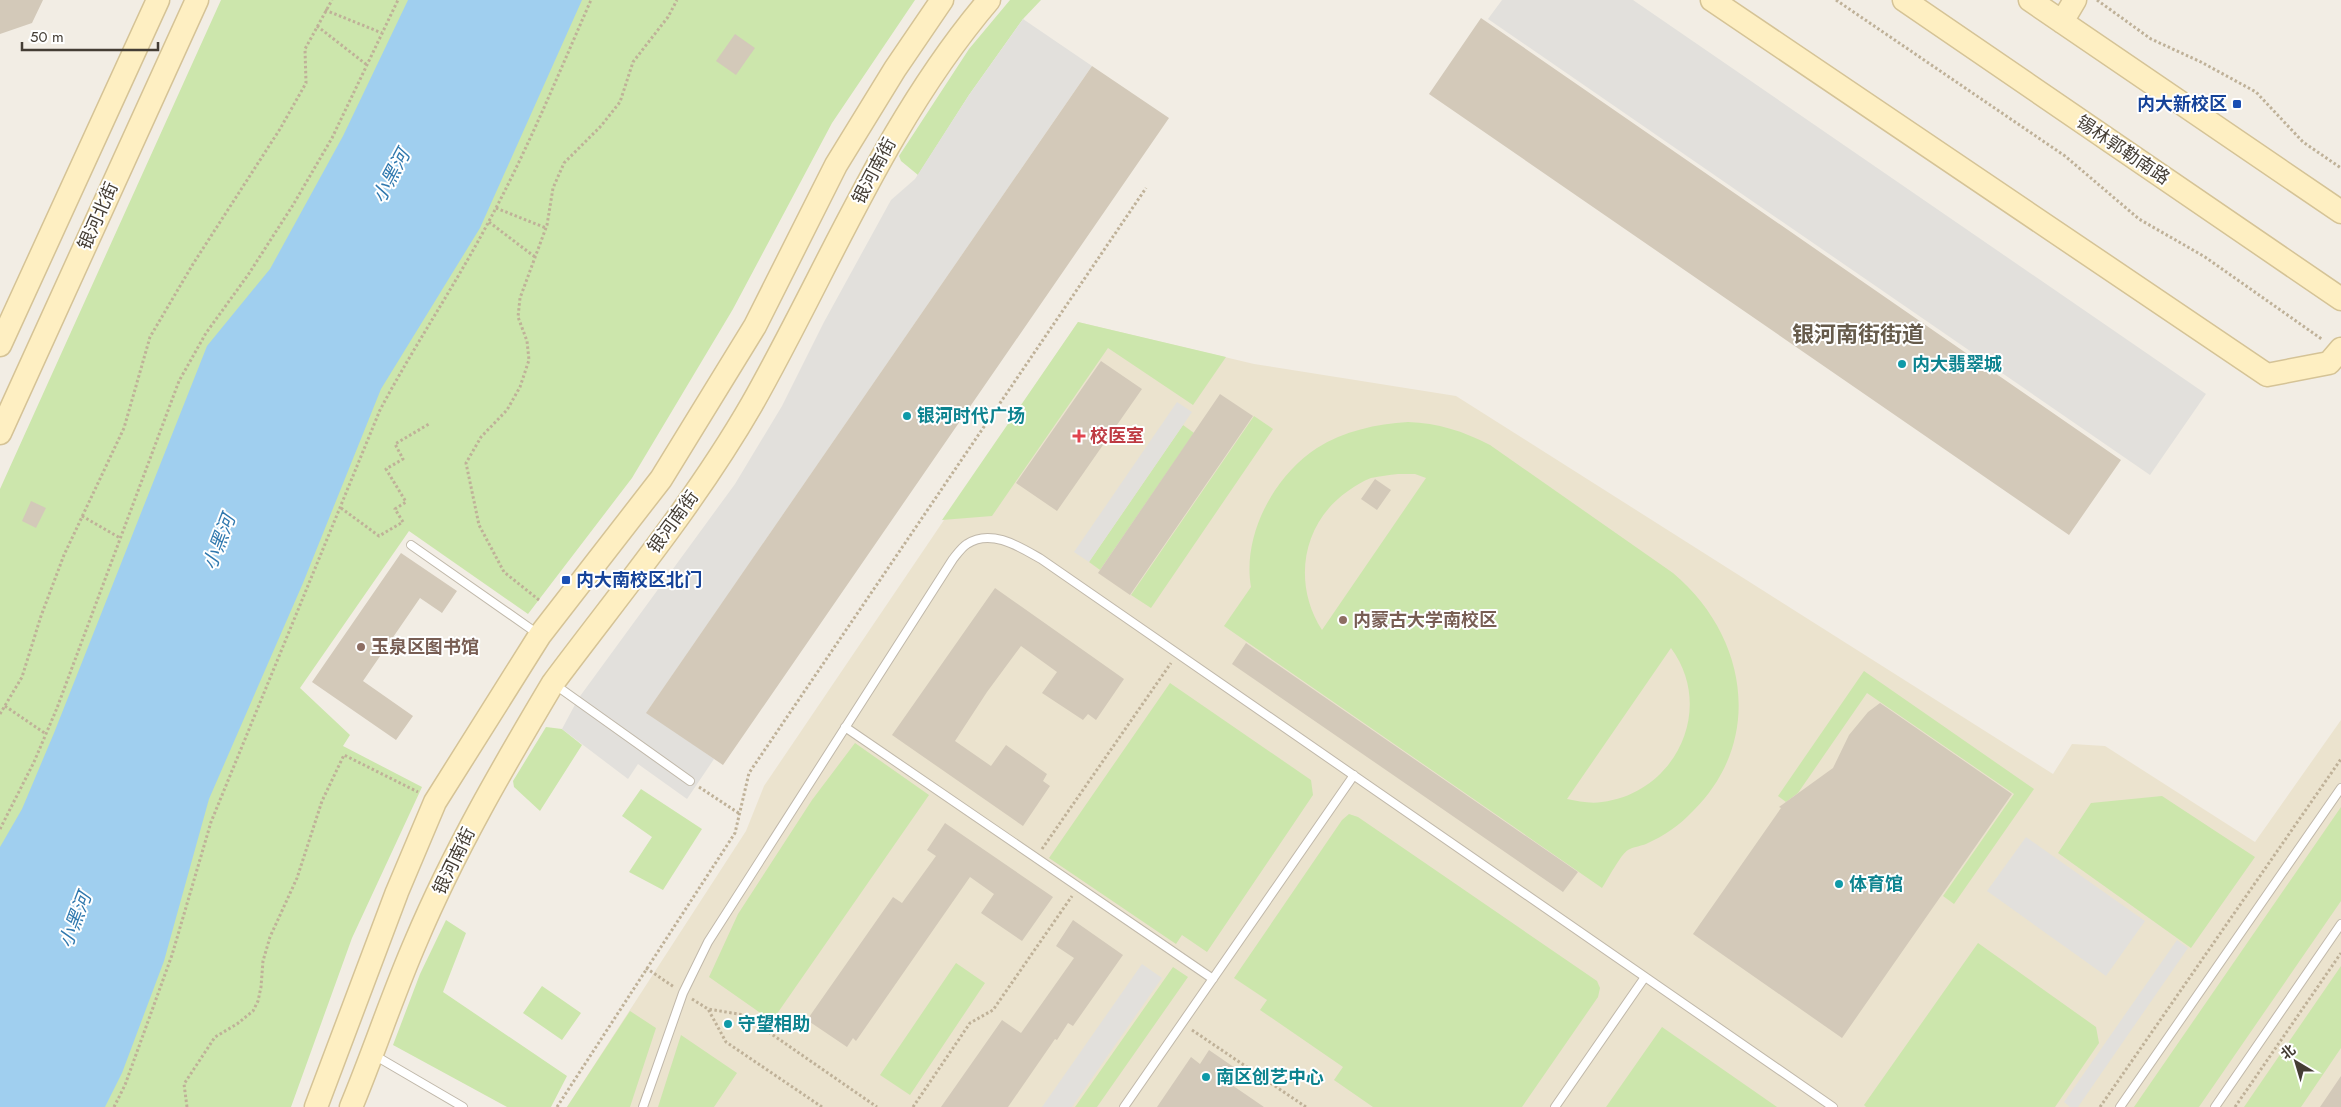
<svg xmlns="http://www.w3.org/2000/svg" width="2341" height="1107" viewBox="0 0 2341 1107" font-family="Jost,'Noto Sans SC',sans-serif">
	<style>
		.education { fill: #ebe3ce }
		.green { fill: #cce6ac; fill-rule: evenodd }
		.parking { fill: #e2e0dc }
		.water { fill: #a0cfef }
		.building { fill: #d3c9b9 }
		.lines { fill: none; stroke-linecap: round; stroke-linejoin: round }
		.lane-casing { stroke: #c0b8aa; stroke-width: 10 }
		.secondary-casing { stroke: #d5c396; stroke-width: 25 }
		.path { stroke: #bfb198; stroke-width: 3; stroke-dasharray: 2.5 2.5; stroke-linecap: butt }
		.lane { stroke: #fff; stroke-width: 8 }
		.secondary { stroke: #feefc2; stroke-width: 22 }
		.transit-dot { fill: #1a4fb4; stroke: #fff; stroke-width: 2 }
		.culture-dot { fill: #0f9aa8; stroke: #fff; stroke-width: 2 }
		.health-dot { fill: #e0444e; stroke: #fff; stroke-width: 2 }
		.education-dot { fill: #8d6e63; stroke: #fff; stroke-width: 2 }
		.labels { text-anchor: middle; dominant-baseline: central; stroke-width: 4; stroke-linejoin: round; paint-order: stroke }
		.transit-label { font-size: 18px; font-weight: bold; fill: #164399; stroke: #fff; text-anchor: end }
		.street-label { font-size: 18px; fill: #443d34; stroke: #fff }
		.culture-label { font-size: 18px; font-weight: bold; fill: #0d838f; stroke: #fff; text-anchor: start }
		.health-label { font-size: 18px; font-weight: bold; fill: #be3a42; stroke: #fff; text-anchor: start }
		.education-label { font-size: 18px; font-weight: bold; fill: #785e54; stroke: #fff; text-anchor: start }
		.water-label { font-size: 19px; font-style: italic; fill: #2f78ae; stroke: #fff }
		.district-label { font-size: 22px; font-weight: bold; fill: #665b4b; stroke: #fff }
	</style>
	<rect width="100%" height="100%" fill="#f2ede4"/>
	<path class="education" d="M1078,322L1254,364L1456,396L2053,774L2072,744L2105,746L2255,842L2341,720V1107H567L746,831L764,786Z"/>
	<path class="green" d="M221,0H915L832,123L733,309L632,478L528,614L409,531L300,688L350,735L343,746L422,787L352,938L291,1107H0V489Z
		M1010,0H1041L1023,19L969,95L918,175L901,161L899,156L969,49Z
		M1078,322L1226,357L1193,405L1108,348L992,516L942,520Z
		M1254,416L1273,429L1151,608L1131,595Z
		M1408,422C1438,423 1463,431 1490,445L1673,573C1747,635 1765,740 1693,811C1680,825 1664,836 1646,844C1641,846 1633,847 1628,850C1621,854 1608,879 1602,888L1224,626L1251,587C1242,535 1274,476 1317,448C1344,431 1376,424 1408,422ZM1398,474H1415L1426,478L1322,630C1292,583 1302,523 1348,491C1355,486 1363,481 1371,478C1380,476 1389,475 1398,474ZM1671,648C1716,709 1675,793 1602,802C1590,804 1578,801 1567,799Z
		M1183,425L1194,433L1100,570L1089,562Z
		M1864,671L2034,789L1954,904L1943,896L2014,794L1867,693L1798,793L1786,802L1778,796Z
		M1170,683L1311,780L1313,795L1207,952L1182,935L1176,944L1049,858Z
		M546,727L562,729L582,745L540,811L514,787L513,781Z
		M855,743L929,795L772,1021L709,977L738,914L812,800Z
		M641,789L702,829L663,890L629,872L652,837L622,816Z
		M2162,796L2255,857L2191,948L2058,853L2091,803Z
		M2341,807V901L2199,1107H2134Z
		M1349,814L1358,817L1597,981L1600,988L1598,997L1522,1107H1373L1334,1080L1343,1067L1260,1010L1267,1000L1234,978L1342,820Z
		M446,920L466,933L443,992L567,1076L551,1107H507L393,1045L420,974Z
		M1978,943L2096,1027L2099,1043L2055,1107H1866L1864,1105Z
		M956,963L985,983L910,1095L880,1075Z
		M2341,966V1048L2301,1107H2244Z
		M1173,967L1188,977L1097,1107H1075Z
		M542,986L581,1013L562,1040L523,1013Z
		M630,1011L656,1028L630,1107H567Z
		M1662,1027L1777,1107H1606Z
		M681,1035L737,1073L714,1107H658Z"/>
	<path class="parking" d="M1502,0H1633L2206,394L2150,475L1488,19Z
		M1023,19L1092,66L647,712L714,759L687,799L638,764L628,779L562,729L578,699L735,484L782,406L824,322L891,200L915,179L969,95Z
		M1177,402L1192,412L1089,562L1074,552Z
		M2026,837L2145,921L2106,976L1987,891Z
		M2177,940L2188,948L2078,1107H2070L2064,1102Z
		M1142,964L1162,978L1072,1107H1042Z"/>
	<path class="water" d="M408,0H582L480,228L381,389L303,583L209,799L164,961L122,1073L105,1107H0V847L22,809L54,733L207,346L270,269L343,136Z"/>
	<path class="building" d="M0,0H43L32,23L0,34Z
		M1481,18L2121,460L2069,535L1429,94Z
		M735,34L755,48L736,75L716,61Z
		M1092,66L1169,118L723,765L646,713Z
		M1101,361L1142,389L1057,511L1016,483Z
		M1220,394L1253,416L1130,595L1098,573Z
		M1375,479L1391,490L1377,510L1361,499Z
		M31,501L46,508L36,528L22,521Z
		M401,553L457,591L442,613L420,598L363,681L413,716L396,740L312,682Z
		M995,588L1124,679L1096,720L1088,714L1083,720L1042,693L1057,672L1021,646L987,692L955,741L991,766L1006,745L1047,774L1043,781L1050,786L1023,826L892,735Z
		M1246,643L1578,872L1563,892L1232,664Z
		M1880,703L2012,794L1842,1038L1693,934L1781,808L1779,807L1833,768L1849,735L1868,712Z
		M945,823L1053,897L1022,941L981,913L994,894L970,877L856,1041L853,1038L847,1047L807,1020L893,897L902,903L936,856L927,850Z
		M1073,920L1123,955L1073,1026L1068,1023L1057,1040L1055,1039L1008,1107H941L1002,1020L1021,1033L1074,958L1056,946Z
		M1209,1050L1238,1070L1229,1083L1264,1107H1157L1191,1057L1200,1064Z
		M2341,1076V1107H2320Z"/>
	<g class="lines">
		<g class="lane-casing">
			<path id="lane" d="M411,545L538,634
				M554,684L690,781
				M845,727L1213,979
				M374,1055L463,1107
				M643,1107L683,993L708,942L953,559C957,554 962,547 967,544C991,528 1020,547 1041,559L1833,1107
				M1124,1107L1354,775
				M1555,1107L1645,977
				M2120,1107L2341,788
				M2215,1107L2341,924"/>
		</g>
		<g class="secondary-casing">
			<path id="secondary" d="M1712,0L2267,375L2329,363L2341,349
				M1904,0L2341,299
				M2030,0L2341,212
				M2062,22L2075,0
				M0,345L158,0
				M0,433L197,0
				M316,1107L397,892L435,802L540,635L661,479L755,326L836,165L895,69L942,0
				M351,1107C374,1052 392,996 416,941C454,851 503,767 553,683C621,592 695,503 752,404C829,268 886,121 989,0"/>
		</g>
		<path class="path" d="M1836,0L2065,156L2139,219L2205,257L2323,340
			M2097,0L2151,39L2201,62L2256,92L2303,142L2341,168
			M325,10L382,33
			M317,26L367,65
			M496,208L546,228
			M489,222L535,257
			M341,508L379,536L403,522L395,509L406,502L386,469L403,459L395,444L429,424
			M82,516L120,538
			M539,600L504,572L479,525L466,463L481,437L507,410L520,387L529,360L527,341L518,317L520,298L547,225L553,188L564,163L601,126L620,102L633,62L668,17L677,0
			M5,706L46,734
			M0,714L22,677L41,616L64,555L124,428L150,337L193,264L280,129L306,83L305,49L332,0
			M699,787L740,814
			M0,829L34,762L57,708L179,381L206,333L248,275L293,205L332,138L398,0
			M1042,849L1171,663
			M646,968L674,987
			M692,999L708,1009
			M1192,1030L1306,1107
			M114,1107L125,1085L172,955L211,822L380,410C414,346 454,287 488,223C527,151 558,75 591,0
			M187,1107L184,1084L215,1037L237,1024L253,1011L258,1001L261,987L263,961L270,937L297,878L322,801L344,755L418,792
			M557,1107L735,833L749,773L1146,188
			M822,1107L726,1042L708,1009L744,1015L877,1107
			M913,1107L970,1023L993,1010L1072,896
			M2100,1107L2341,759
			M2235,1107L2341,953"/>
		<use href="#lane" class="lane"/>
		<use href="#secondary" class="secondary"/>
	</g>
	<g class="transit-dot">
		<rect x="2232" y="99" width="10" height="10" rx="2.5"/>
		<rect x="561" y="575" width="10" height="10" rx="2.5"/>
	</g>
	<g class="culture-dot">
		<circle cx="1902" cy="364" r="5"/>
		<circle cx="907" cy="416" r="5"/>
		<circle cx="1839" cy="884" r="5"/>
		<circle cx="728" cy="1024" r="5"/>
		<circle cx="1206" cy="1077" r="5"/>
	</g>
	<path class="health-dot" d="M1076.5 428.5h5v5h5v5h-5v5h-5v-5h-5v-5h5z"/>
	<g class="education-dot">
		<circle cx="1343" cy="620" r="5"/>
		<circle cx="361" cy="647" r="5"/>
	</g>
	<g class="labels">
		<g class="transit-label">
			<text x="2227" y="104">内大新校区</text>
			<text x="576" y="580" text-anchor="start">内大南校区北门</text>
		</g>
		<g class="street-label">
			<text transform="translate(2123 150) rotate(34)">锡林郭勒南路</text>
			<text transform="translate(874 171) rotate(-62)">银河南街</text>
			<text transform="translate(98 216) rotate(-66)">银河北街</text>
			<text transform="translate(673 522) rotate(-54)">银河南街</text>
			<text transform="translate(454 861) rotate(-64)">银河南街</text>
		</g>
		<g class="culture-label">
			<text x="1912" y="364">内大翡翠城</text>
			<text x="917" y="416">银河时代广场</text>
			<text x="1849" y="884">体育馆</text>
			<text x="738" y="1024">守望相助</text>
			<text x="1216" y="1077">南区创艺中心</text>
		</g>
		<g class="health-label">
			<text x="1090" y="436">校医室</text>
		</g>
		<g class="education-label">
			<text x="1353" y="620">内蒙古大学南校区</text>
			<text x="371" y="647">玉泉区图书馆</text>
		</g>
		<g class="water-label">
			<text transform="translate(391 176) rotate(-62)">小黑河</text>
			<text transform="translate(219 542) rotate(-69)">小黑河</text>
			<text transform="translate(75 920) rotate(-69)">小黑河</text>
		</g>
		<g class="district-label">
			<text x="1858" y="334">银河南街街道</text>
		</g>
	</g>
	<g transform="translate(2296 1062) rotate(322)" stroke="#ffffff" stroke-width="4" paint-order="stroke">
	<path d="M0-4L9 19L0 12L-9 19Z" fill="#443d34"/>
	<text y="-8" font-size="14" font-weight="bold" text-anchor="middle" fill="#443d34">北</text>
	</g>
	<path d="M22 42v8h136v-8" fill="none" stroke="#443d34" stroke-width="2.5"/>
	<text x="30" y="42" font-size="15" fill="#443d34" stroke="#ffffff" stroke-width="4" paint-order="stroke">50 m</text>
</svg>
